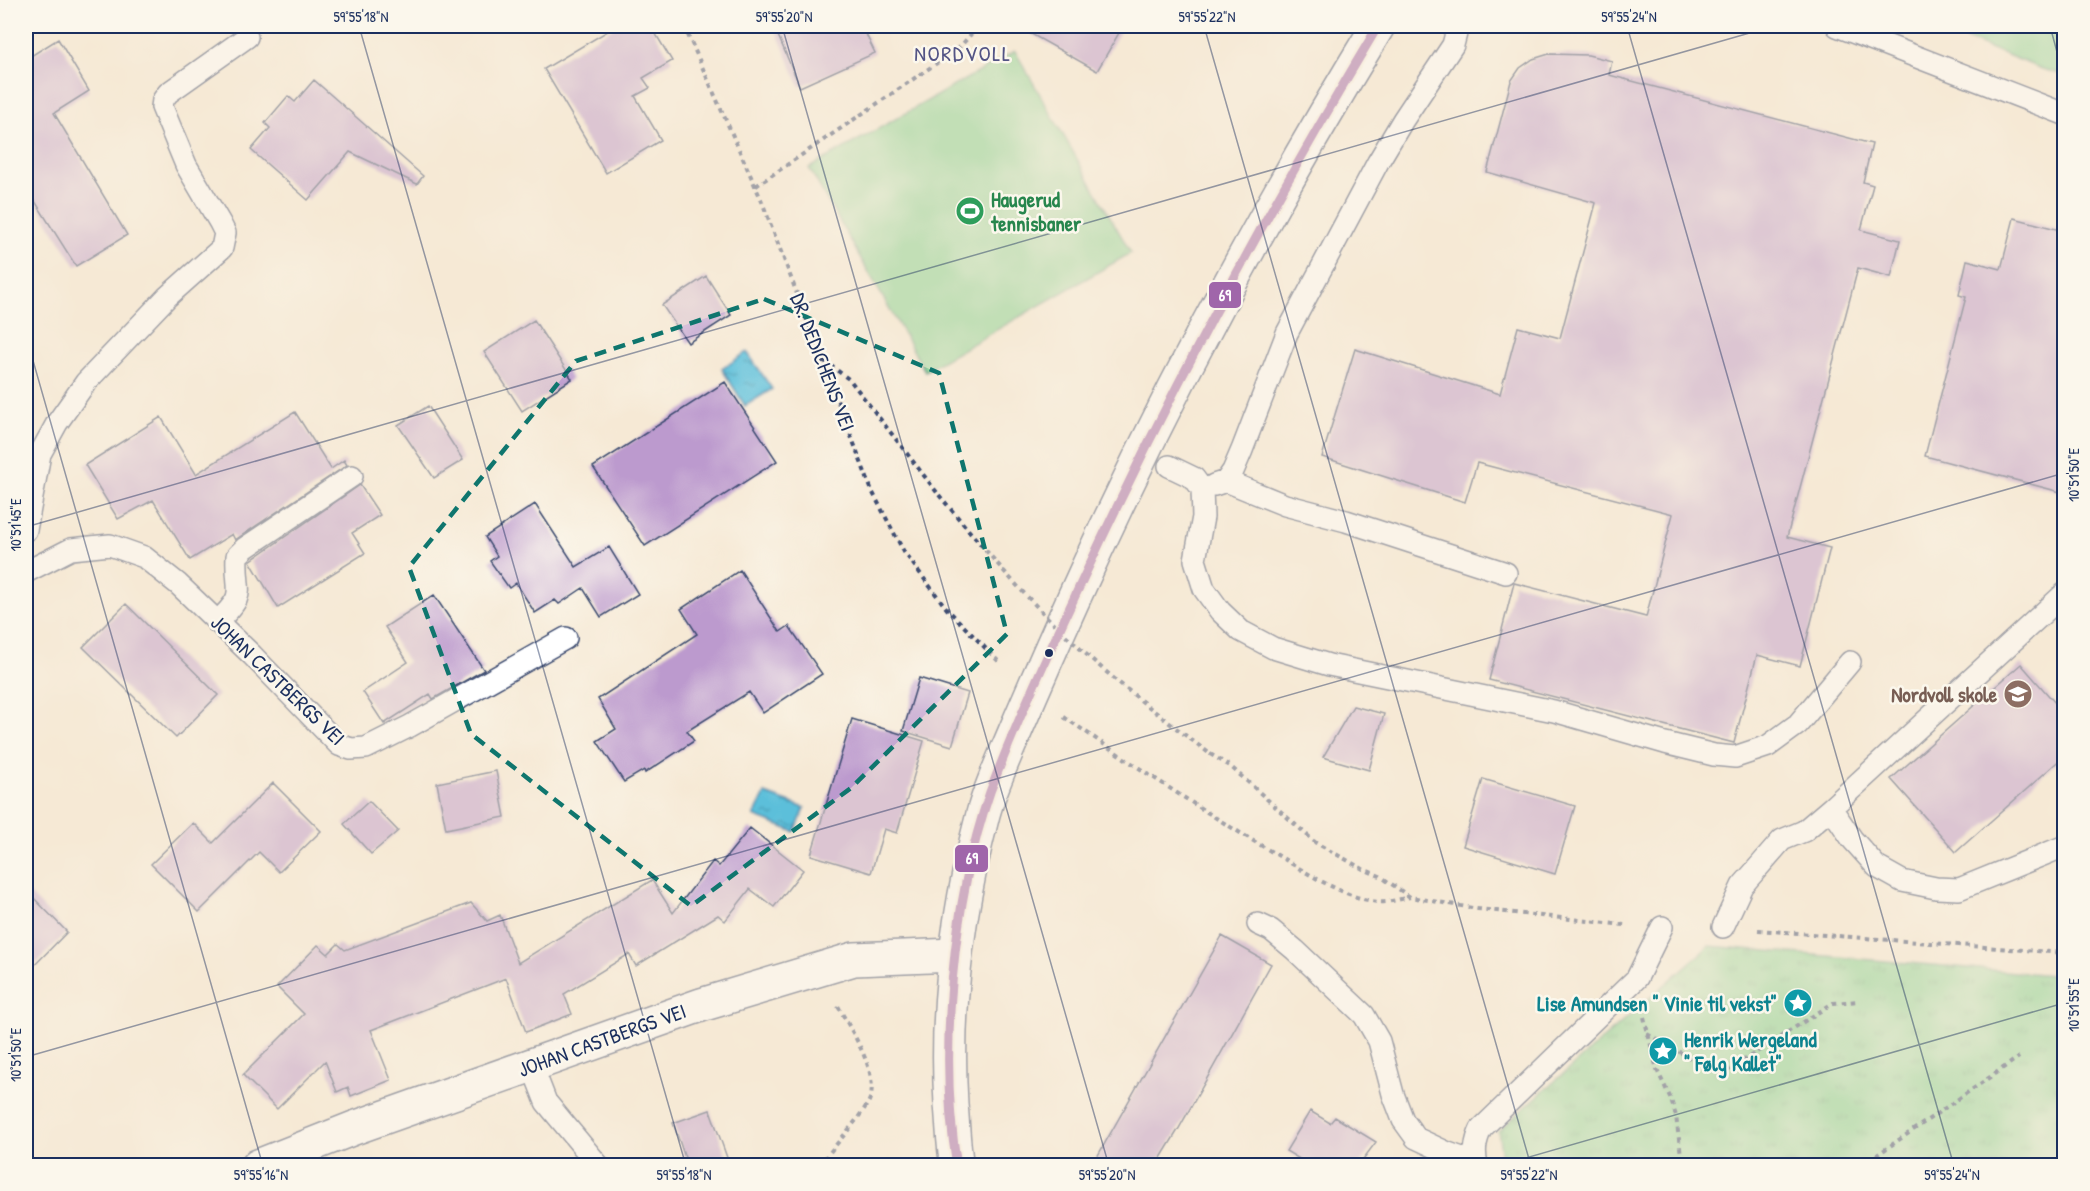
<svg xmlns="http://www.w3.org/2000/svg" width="2090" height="1191" viewBox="0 0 2090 1191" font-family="'Patrick Hand',sans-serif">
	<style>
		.grass { fill: #83d291; stroke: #4f8078; stroke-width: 1.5 }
		.park { fill: url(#park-tufts); stroke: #4f8078; stroke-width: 1.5 }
		.water { fill: url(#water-ripples); stroke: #3c779c; stroke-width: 1.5 }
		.building { fill: #bc9ace }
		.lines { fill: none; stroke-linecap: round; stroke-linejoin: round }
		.service-casing { stroke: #3c4b70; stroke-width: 24 }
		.minor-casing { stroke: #3c4b70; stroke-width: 36 }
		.tertiary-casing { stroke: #3c4b70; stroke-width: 36 }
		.path { stroke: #3c4b70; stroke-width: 4; stroke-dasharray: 4.5 4.5; stroke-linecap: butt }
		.service { stroke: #fff; stroke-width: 21 }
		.minor { stroke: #fff; stroke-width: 33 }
		.tertiary { stroke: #fff; stroke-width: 33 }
		.path-bridge { stroke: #3c4b70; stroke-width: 4; stroke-dasharray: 4.5 4.5; stroke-linecap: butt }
		.bus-1-casing { stroke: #fbf7ec; stroke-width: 14 }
		.bus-1 { stroke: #a066aa; stroke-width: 9 }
		.marked { fill: none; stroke: #0f766e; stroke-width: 4.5; stroke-dasharray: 12 8; stroke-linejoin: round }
		.ticks { fill: none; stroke: #1b2f5e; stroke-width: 1.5; stroke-opacity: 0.45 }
		.bus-dot { fill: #1b2f5e; stroke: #fbf7ec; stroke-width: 2 }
		.labels { text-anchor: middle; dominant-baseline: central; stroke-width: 5; stroke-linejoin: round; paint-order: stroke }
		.leisure-label { font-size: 21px; font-weight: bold; fill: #27864d; stroke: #fbf7ec; text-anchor: start }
		.street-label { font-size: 21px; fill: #1b2f5e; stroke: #fbf7ec }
		.education-label { font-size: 21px; font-weight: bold; fill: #785e54; stroke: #fbf7ec; text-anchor: end }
		.culture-label { font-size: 21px; font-weight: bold; fill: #0d838f; stroke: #fbf7ec; text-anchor: end }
		.neighbourhood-label { font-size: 22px; letter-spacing: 1.5px; fill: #535485; stroke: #fbf7ec }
		.line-badge { stroke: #fbf7ec; stroke-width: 2 }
		.badge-label { font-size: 16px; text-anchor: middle; font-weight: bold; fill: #fff }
		.neatline { fill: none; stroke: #1b2f5e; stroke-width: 2 }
		.ticks-label { font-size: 15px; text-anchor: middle; fill: #1b2f5e }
	</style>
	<defs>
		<pattern id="park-tufts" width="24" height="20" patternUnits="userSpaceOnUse" patternTransform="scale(1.5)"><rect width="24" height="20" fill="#83d291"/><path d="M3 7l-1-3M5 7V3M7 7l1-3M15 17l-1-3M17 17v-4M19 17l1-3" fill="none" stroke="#6aab7a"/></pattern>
		<pattern id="water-ripples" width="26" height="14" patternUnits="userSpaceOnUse" patternTransform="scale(1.5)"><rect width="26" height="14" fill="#5cbfda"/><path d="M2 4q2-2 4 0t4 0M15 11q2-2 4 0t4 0" fill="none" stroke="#4b9cb4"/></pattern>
	</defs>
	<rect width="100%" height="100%" fill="#fbf7ec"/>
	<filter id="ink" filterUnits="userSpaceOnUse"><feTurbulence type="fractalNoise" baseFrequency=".0167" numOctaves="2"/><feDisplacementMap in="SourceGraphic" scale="12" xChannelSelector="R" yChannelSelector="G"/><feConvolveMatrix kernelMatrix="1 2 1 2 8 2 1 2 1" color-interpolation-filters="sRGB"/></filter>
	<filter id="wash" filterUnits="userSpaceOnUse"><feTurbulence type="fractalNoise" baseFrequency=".008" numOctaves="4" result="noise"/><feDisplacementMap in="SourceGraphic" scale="24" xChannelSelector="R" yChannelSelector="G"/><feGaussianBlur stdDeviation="1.35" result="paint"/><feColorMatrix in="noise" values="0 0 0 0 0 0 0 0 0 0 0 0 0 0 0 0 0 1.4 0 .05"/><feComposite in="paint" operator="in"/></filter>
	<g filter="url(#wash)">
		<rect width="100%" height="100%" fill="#f6e9d5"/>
		<path class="grass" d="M1934,26H2064V75L2042,69Z
			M1015,51L1131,253L925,371L809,168Z"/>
		<path class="park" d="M1709,946L2064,976V1165H1503L1498,1131Z"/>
		<path class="water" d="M747,352L772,389L745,406L722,369Z
			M765,794L805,808L795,832L754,816Z"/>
		<g id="blocks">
			<path class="building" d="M616,26H651L672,61L643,78L650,88L635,96L661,140L606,173L544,69Z
				M774,26H862L875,53L800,87Z
				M1017,26H1123L1097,71Z
				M58,39L89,91L54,113L127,235L76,266L26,187V59Z
				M1549,54L1588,55L1612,61L1609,75L1872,144L1863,182L1873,185L1861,230L1900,240L1891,277L1858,268L1787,537L1830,548L1800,666L1757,655L1734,743L1489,680L1514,583L1646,617L1673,514L1477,463L1465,502L1322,457L1355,349L1500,394L1518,327L1560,338L1596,203L1487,172L1511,81L1520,68L1533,59Z
				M314,80L423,176L417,184L350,152L308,200L251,150L270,128L265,123L288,96L295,102Z
				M2014,218L2064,231V493L1925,456L1966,297L1959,295L1967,260L2001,269Z
				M706,276L731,315L688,343L662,305Z
				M534,320L572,379L522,411L484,352Z
				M725,382L777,461L645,546L593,467Z
				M428,406L463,460L434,478L398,425Z
				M295,412L331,469L344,460L347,465L235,540L232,534L190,560L153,500L118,519L85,465L161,417L196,474Z
				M360,485L380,515L352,533L365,553L278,608L250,561Z
				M535,504L576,567L609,547L638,594L601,617L583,588L559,604L555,600L535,613L516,583L509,588L490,561L497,556L485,537Z
				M740,570L780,632L789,626L822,674L763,713L749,692L687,731L694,741L645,773L644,770L624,782L597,741L616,729L598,699L697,634L681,609Z
				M434,595L484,670L433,699L430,694L384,724L363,692L408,662L385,627Z
				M126,604L218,695L176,738L83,647Z
				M2021,664L2064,713V756L1956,852L1891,779Z
				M919,678L968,693L952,746L903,731Z
				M1353,706L1384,714L1369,770L1323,757Z
				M852,719L924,741L897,833L884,829L871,873L811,855Z
				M496,771L505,817L446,829L437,783Z
				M1483,779L1575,806L1555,874L1463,846Z
				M273,783L321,831L279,872L259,852L199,912L151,864L193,823L213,843Z
				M369,801L398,831L371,854L344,824Z
				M750,828L803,870L774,907L750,889L725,921L718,915L636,966L629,954L564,994L572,1014L526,1032L506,978L371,1030L391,1080L351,1096L348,1087L337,1092L325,1061L277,1109L243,1075L304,1014L277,987L318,945L328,954L338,944L345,950L471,903L487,921L500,915L518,963L652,880L673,913L713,861L719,866Z
				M26,890L67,932L26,974Z
				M1222,936L1271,964L1178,1130L1156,1166H1092Z
				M710,1110L730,1166H688L673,1123Z
				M1310,1111L1330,1123L1335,1117L1376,1142L1358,1166H1311L1286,1151Z"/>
		</g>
	</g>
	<g filter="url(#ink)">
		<use href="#blocks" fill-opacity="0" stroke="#3c4b70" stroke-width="1.5"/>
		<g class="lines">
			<g class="service-casing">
				<path id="service" d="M1837,26L2064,114
					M1169,466L1194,478L1202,489L1203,517L1195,560L1204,589L1220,611L1241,631L1273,648L1329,665L1554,711L1665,743L1714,755L1735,757L1768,746L1798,724L1850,662
					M1226,481L1233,471L1242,450L1287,333L1378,162L1403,120L1453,45L1458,26
					M1214,485L1226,481L1285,505L1346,521L1506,573
					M26,530L40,454L57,423L86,382L167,297L222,248L225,233L220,223L186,165L162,107L163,100L168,93L247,37
					M26,572L71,549L110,545L144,557L178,584L252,655L339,745L351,749L366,748L410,726L566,638
					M217,622C249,592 235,594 237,556L245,548L352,476
					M1831,808L1852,839L1877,867L1902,881L1936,888L1959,889L2060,848H2064
					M1258,924L1271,930L1295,950L1364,1015L1379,1041L1393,1094L1403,1120L1416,1138L1448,1153L1476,1163
					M1723,927L1742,886L1782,840L1804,831L1831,808L2064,594
					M532,1066L546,1102L599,1166
					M1477,1166C1474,1151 1475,1142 1481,1129L1637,978L1662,927"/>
			</g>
			<g class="minor-casing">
				<path id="minor" d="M258,1166L354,1128L701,1005L854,959L955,955"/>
			</g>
			<g class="tertiary-casing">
				<path id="tertiary" d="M957,1166C953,1145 953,1124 951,1104C945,1006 958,909 983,814C991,785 1005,756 1017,727C1035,685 1053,644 1072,602C1161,404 1265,211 1378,26"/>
			</g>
			<path class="path" d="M684,26L761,199L872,491L904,552L947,609L1001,664
				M756,186L959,48L978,26
				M823,360L850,380L939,495
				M1064,717C1134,765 1205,813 1279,856C1307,873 1345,898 1378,902C1388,903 1400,899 1410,897
				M1210,754L1230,766L1316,843L1363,869L1380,876L1410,897L1478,909L1625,925
				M1758,930L2064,953
				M1644,1017L1657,1070L1670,1097L1676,1116L1681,1155L1685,1166
				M1647,1034L1712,1070L1724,1073L1833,1003L1859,1001
				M819,1166C834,1146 856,1123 868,1103C883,1076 849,1028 837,1004
				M1861,1166L2019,1057"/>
			<use href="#service" class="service"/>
			<use href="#minor" class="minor"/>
			<use href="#tertiary" class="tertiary"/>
			<path class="path-bridge" d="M939,495C981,545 1023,596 1072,641C1115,682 1163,718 1210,754"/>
			<g class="bus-1-casing">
				<path id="bus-1" d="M957,1166C938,1054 953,899 990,792C1017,720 1050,650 1082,581C1170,390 1270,206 1378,26"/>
			</g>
			<use href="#bus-1" class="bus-1"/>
		</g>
	</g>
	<path d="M0 0H2090V1191H0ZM764,299L939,373L1007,634L851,788L691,906L471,734L409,567L576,361Z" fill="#f6e9d5" fill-opacity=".55" fill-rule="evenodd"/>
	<path class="marked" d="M764,299L939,373L1007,634L851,788L691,906L471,734L409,567L576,361Z"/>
	<path class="ticks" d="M359,26L686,1166M782,26L1109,1166M1204,26L1531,1166M1627,26L1954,1166M2050,26L2064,78M26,336L263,1166M26,527L1774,26M26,1057L2064,473M1498,1166L2064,1003"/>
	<defs>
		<g id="stadium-disc" transform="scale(1.5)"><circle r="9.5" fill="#2e9e5b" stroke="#fbf7ec"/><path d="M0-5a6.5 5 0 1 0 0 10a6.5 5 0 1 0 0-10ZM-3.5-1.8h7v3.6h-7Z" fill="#fff"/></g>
		<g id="school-disc" transform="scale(1.5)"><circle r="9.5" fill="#8d6e63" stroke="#fbf7ec"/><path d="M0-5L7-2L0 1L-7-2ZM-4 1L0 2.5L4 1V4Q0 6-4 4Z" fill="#fff"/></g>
		<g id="sight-disc" transform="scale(1.5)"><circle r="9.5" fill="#0f9aa8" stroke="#fbf7ec"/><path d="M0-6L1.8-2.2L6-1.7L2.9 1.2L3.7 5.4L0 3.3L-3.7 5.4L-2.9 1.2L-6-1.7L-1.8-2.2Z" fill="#fff"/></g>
	</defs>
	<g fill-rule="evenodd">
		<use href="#stadium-disc" x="970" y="211"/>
		<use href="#school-disc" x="2018" y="694"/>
		<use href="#sight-disc" x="1798" y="1003"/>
		<use href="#sight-disc" x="1663" y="1051"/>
	</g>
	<circle class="bus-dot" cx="1049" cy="653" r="5"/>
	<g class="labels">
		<g class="leisure-label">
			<text x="991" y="199">Haugerud<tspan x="991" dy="24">tennisbaner</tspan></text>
		</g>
		<g class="street-label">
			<text transform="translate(823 362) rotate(69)">DR. DEDICHENS VEI</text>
			<text transform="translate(278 680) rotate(44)">JOHAN CASTBERGS VEI</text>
			<text transform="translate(602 1040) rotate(-20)">JOHAN CASTBERGS VEI</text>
		</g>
		<g class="education-label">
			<text x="1997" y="694">Nordvoll skole</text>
		</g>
		<g class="culture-label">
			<text x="1777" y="1003">Lise Amundsen " Vinie til vekst"</text>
			<text x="1684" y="1039" text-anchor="start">Henrik Wergeland<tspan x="1684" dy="24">" Følg Kallet"</tspan></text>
		</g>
		<g class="neighbourhood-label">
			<text x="963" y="53">NORDVOLL</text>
		</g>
	</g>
	<g class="line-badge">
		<rect x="1208" y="281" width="34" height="28" rx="6" fill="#a066aa"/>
		<rect x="954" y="844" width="35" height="29" rx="6" fill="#a066aa"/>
	</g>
	<g class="badge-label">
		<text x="1225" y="301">69</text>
		<text x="972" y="864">69</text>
	</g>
	<rect width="2090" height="1191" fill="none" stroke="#fbf7ec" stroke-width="66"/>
	<rect x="33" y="33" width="2024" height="1125" class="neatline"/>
	<g class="ticks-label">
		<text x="361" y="22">59°55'18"N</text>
		<text x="784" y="22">59°55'20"N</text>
		<text x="1207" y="22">59°55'22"N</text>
		<text x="1629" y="22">59°55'24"N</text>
		<text transform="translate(2074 475) rotate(-90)" y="5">10°51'50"E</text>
		<text transform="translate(16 525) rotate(-90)" y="5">10°51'45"E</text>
		<text transform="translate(2074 1005) rotate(-90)" y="5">10°51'55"E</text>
		<text transform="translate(16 1055) rotate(-90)" y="5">10°51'50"E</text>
		<text x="261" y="1180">59°55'16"N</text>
		<text x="684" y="1180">59°55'18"N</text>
		<text x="1107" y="1180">59°55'20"N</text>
		<text x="1529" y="1180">59°55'22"N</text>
		<text x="1952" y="1180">59°55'24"N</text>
	</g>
</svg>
